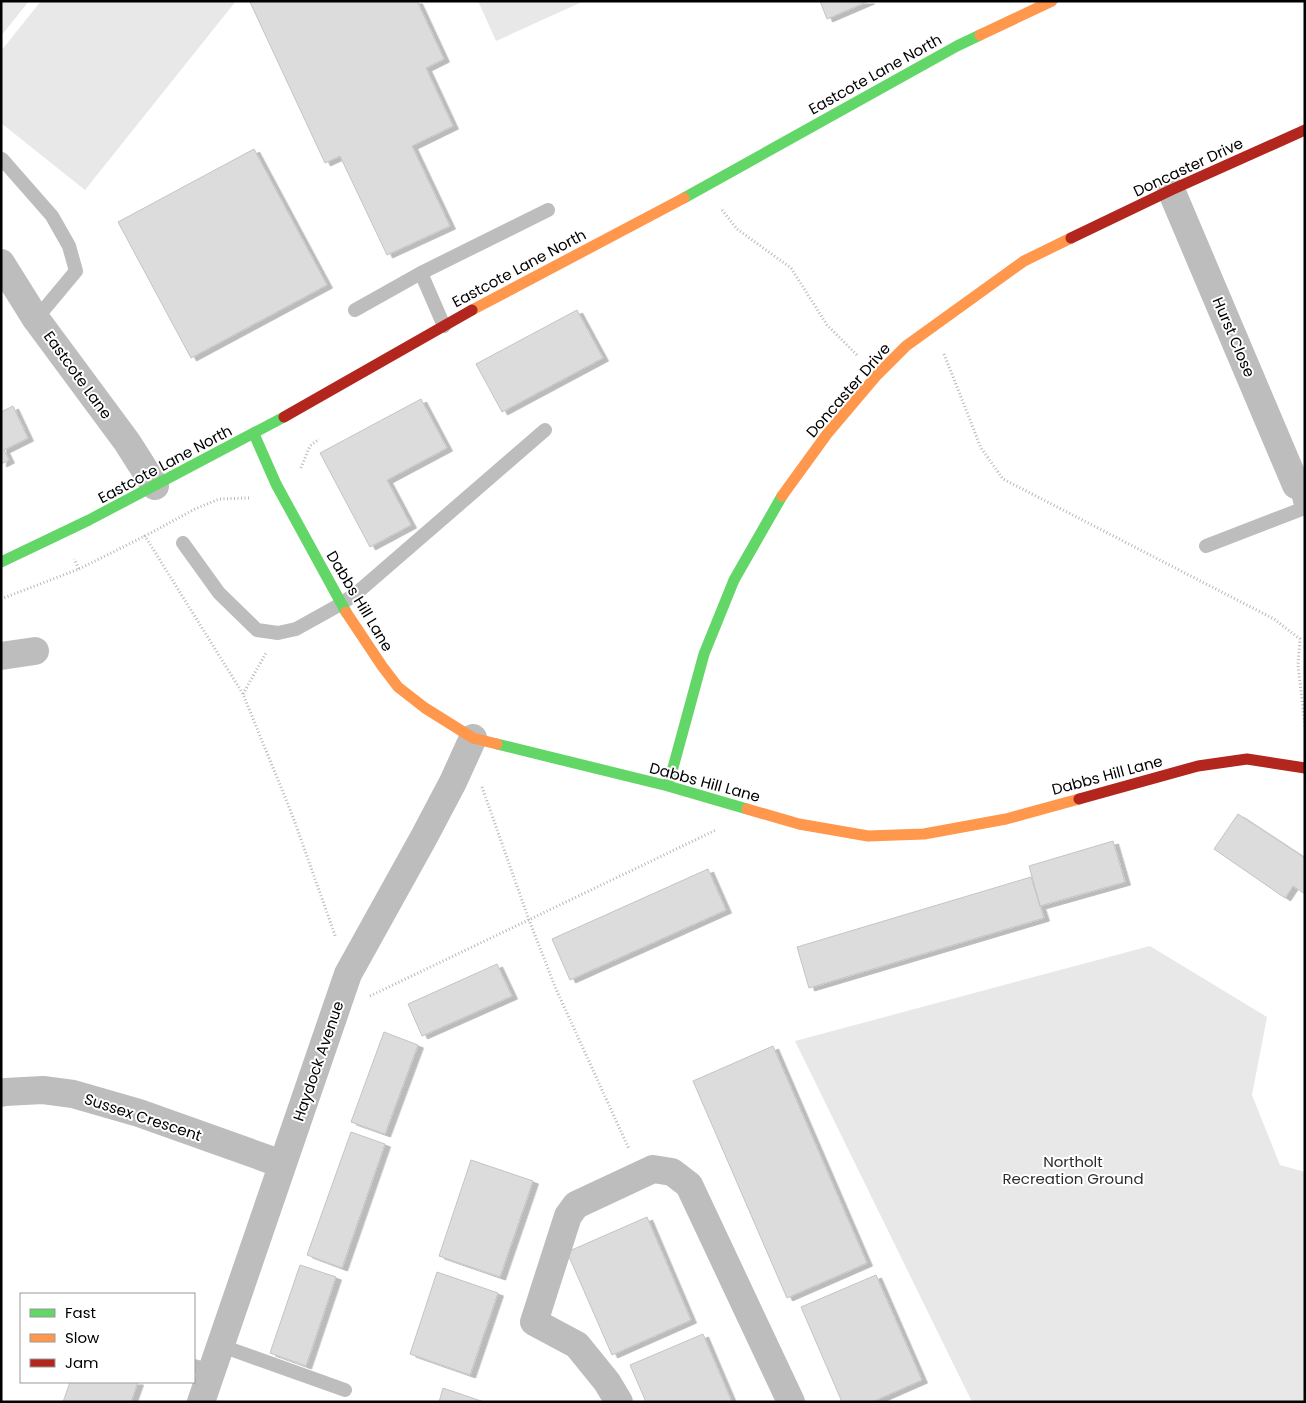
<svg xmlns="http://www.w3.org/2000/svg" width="1306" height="1403" viewBox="0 0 1306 1403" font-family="Poppins,sans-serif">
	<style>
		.green { fill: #e8e8e8 }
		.building { fill: #dcdcdc; stroke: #c4c4c4; filter: url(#shadow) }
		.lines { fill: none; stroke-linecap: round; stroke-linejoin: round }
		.path { stroke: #b8b8b8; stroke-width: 3; stroke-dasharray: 1 2.5; stroke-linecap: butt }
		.lane { stroke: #bdbdbd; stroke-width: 14 }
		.street { stroke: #bdbdbd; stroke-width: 28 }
		.fast { stroke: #63d668; stroke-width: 11 }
		.slow { stroke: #ff974d; stroke-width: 11 }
		.jam { stroke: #b3261e; stroke-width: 11 }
		.labels { text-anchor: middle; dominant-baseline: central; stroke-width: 4; stroke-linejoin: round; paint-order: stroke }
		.street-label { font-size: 15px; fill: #000; stroke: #fff }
		.park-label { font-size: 15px; fill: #2d2d2d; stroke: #fff }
	</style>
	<defs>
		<filter id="shadow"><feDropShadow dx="5.5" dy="3" stdDeviation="0" flood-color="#0004"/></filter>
	</defs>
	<rect width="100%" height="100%" fill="#fff"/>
	<path class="green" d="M1,1H29L1,36Z
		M41,1H236L85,190L1,123V51Z
		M478,1H584L496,41Z
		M1150,946L1267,1017L1252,1095L1280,1165L1305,1172V1402H972L795,1041Z"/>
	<path class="building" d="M252,1H417L444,59L426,68L453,126L412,146L450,226L387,255L340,156L325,163L250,2Z
		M820,1H869L827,19Z
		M254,149L327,285L191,358L118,222Z
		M577,310L603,358L502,412L476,364Z
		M421,399L447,448L387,480L411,525L370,547L320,453Z
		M13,406L28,438L4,450L9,460L1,464V412Z
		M1238,814L1305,858V894L1293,886L1285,898L1214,849Z
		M1113,841L1125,882L1040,906L1029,866Z
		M708,869L726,910L570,980L552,939Z
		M1031,877L1044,918L809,988L797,947Z
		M497,964L512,996L422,1036L408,1004Z
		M384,1032L418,1045L385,1134L351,1122Z
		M773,1046L867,1263L787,1298L693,1081Z
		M351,1132L385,1144L342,1268L307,1255Z
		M471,1160L533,1181L500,1277L439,1256Z
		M647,1217L691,1320L612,1355L567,1252Z
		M300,1265L336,1277L306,1366L270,1353Z
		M437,1272L498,1293L470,1375L410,1354Z
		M876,1275L922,1380L872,1402H842L801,1307Z
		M703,1334L732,1402H646L630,1365Z
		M70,1382H138L131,1402H63Z
		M443,1388L484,1402H439Z"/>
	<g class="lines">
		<path class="path" d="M722,210L737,229L791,268L827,325L857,355
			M944,354L981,448L1003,479L1274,619L1300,639L1298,665L1305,726
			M301,468L310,446L319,439
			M249,498L219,499L195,509L145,536L243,694L293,817L336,938
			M79,569L145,536
			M1,599L79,569L74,559
			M243,694L266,653
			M482,787L529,920L556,989L629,1149
			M370,996L716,830"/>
		<path class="lane" d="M2,159L52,216L69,246L76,271L36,319
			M421,273L444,326
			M355,310L421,273L548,210
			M183,543L219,593L257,630L278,633L296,629L341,604L359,591L545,430
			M1206,546L1302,509L1296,485
			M219,1345L345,1390
			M194,1366L211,1371"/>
		<path class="street" d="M1171,190L1296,485
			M1,263L36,319L127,442L155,486
			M1,656L35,651
			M1,1093L5,1092L43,1090L73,1094L139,1113L282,1164
			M201,1402L348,974L424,837L453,782L473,738
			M619,1402L607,1382L577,1345L534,1322L568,1216L576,1205L653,1169L672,1172L689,1185L791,1402"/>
		<path class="fast" d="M684,198L957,46L980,35
			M254,434L276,484L346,612
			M1,562L89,520L284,417
			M497,744L668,786L747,809
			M668,786L704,654L734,580L782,496"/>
		<path class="slow" d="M980,35L1052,1
			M472,310L684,198
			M782,496L827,434L877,375L906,346L1024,261L1071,238
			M346,612L382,666L398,687L425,708L473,738L497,744
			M747,809L799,824L868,836L924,834L1006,819L1079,799"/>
		<path class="jam" d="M1071,238L1171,190L1305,130
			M284,417L472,310
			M1079,799L1198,766L1247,759L1305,768"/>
	</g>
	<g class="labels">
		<g class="street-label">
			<text transform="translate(875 74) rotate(-29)">Eastcote Lane North</text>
			<text transform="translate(1188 167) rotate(-25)">Doncaster Drive</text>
			<text transform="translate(519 268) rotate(-28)">Eastcote Lane North</text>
			<text transform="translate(1234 337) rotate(67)">Hurst Close</text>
			<text transform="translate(78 375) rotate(54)">Eastcote Lane</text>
			<text transform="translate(848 390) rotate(-49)">Doncaster Drive</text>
			<text transform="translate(165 464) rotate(-28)">Eastcote Lane North</text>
			<text transform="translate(360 601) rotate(59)">Dabbs Hill Lane</text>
			<text transform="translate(1107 775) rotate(-15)">Dabbs Hill Lane</text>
			<text transform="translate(705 782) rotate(15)">Dabbs Hill Lane</text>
			<text transform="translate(318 1061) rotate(-71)">Haydock Avenue</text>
			<text transform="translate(143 1117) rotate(18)">Sussex Crescent</text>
		</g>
		<g class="park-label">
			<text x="1073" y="1161">Northolt<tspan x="1073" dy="17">Recreation Ground</tspan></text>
		</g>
	</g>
	<rect width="1306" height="1403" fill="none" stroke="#000000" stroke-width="5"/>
	<rect x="20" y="1293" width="175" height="90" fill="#ffffff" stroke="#999999"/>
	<rect x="30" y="1309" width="25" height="8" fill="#63d668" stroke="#999999"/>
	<text x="65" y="1318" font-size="15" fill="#000000">Fast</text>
	<rect x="30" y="1334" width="25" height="8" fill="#ff974d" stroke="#999999"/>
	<text x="65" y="1343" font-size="15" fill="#000000">Slow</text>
	<rect x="30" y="1359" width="25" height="8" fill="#b3261e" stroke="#999999"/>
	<text x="65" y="1368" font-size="15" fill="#000000">Jam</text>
</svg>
